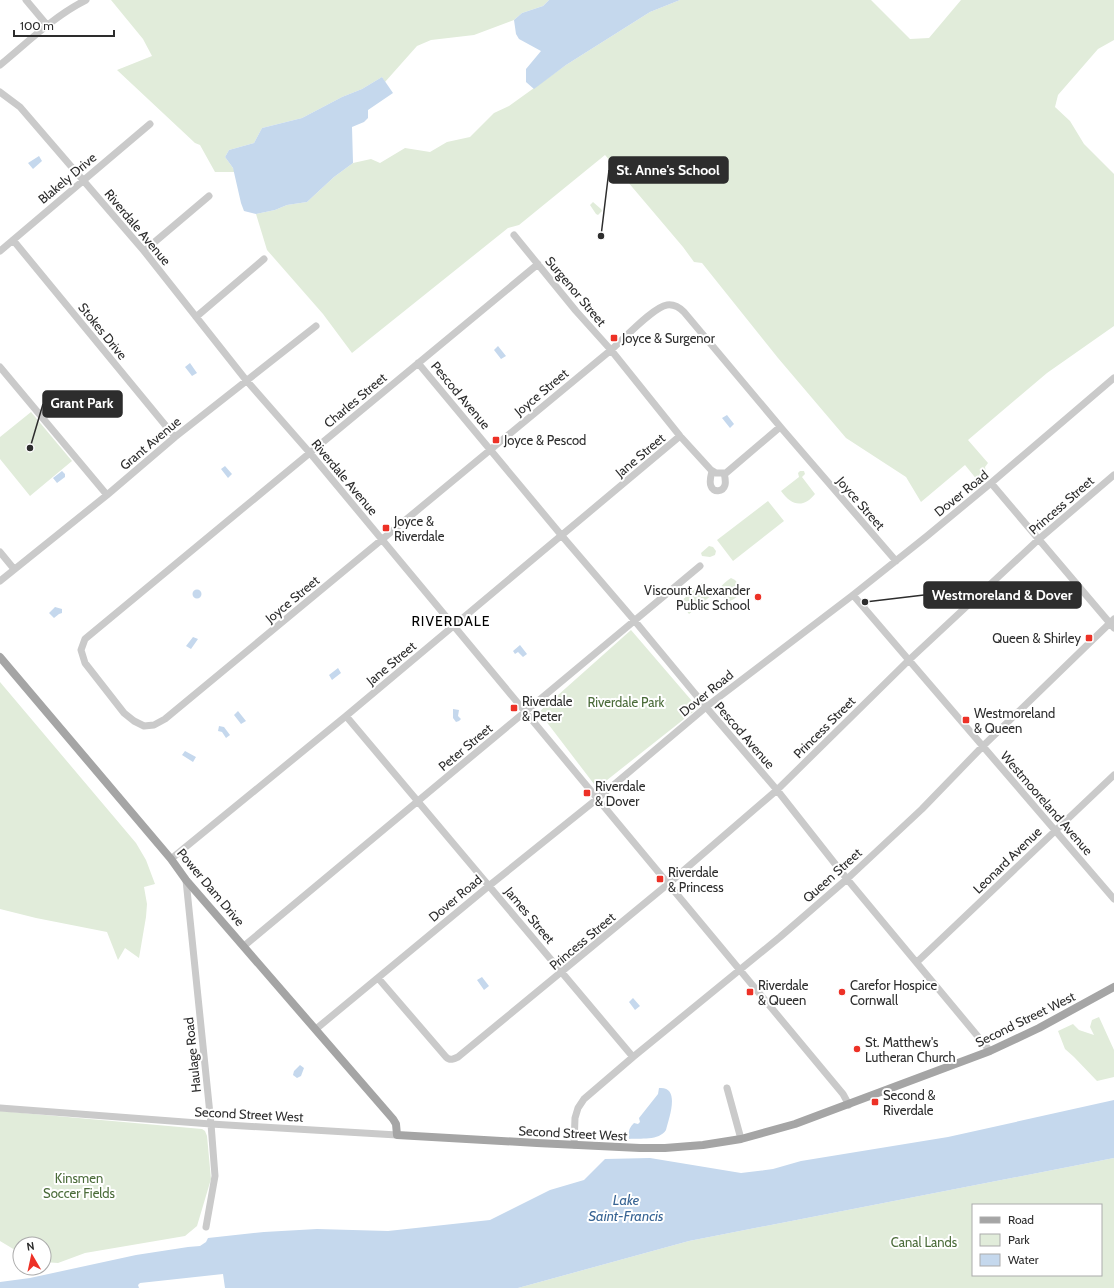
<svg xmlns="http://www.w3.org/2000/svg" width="1114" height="1288" viewBox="0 0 1114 1288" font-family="Cabin,sans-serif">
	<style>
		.green { fill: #e1ecda; fill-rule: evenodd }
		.water { fill: #c5d8ed }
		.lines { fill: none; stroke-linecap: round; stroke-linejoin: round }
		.minor { stroke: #cacaca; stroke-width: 7 }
		.major { stroke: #a5a5a5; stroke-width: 8 }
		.poi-dot { fill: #ed3126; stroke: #fff; stroke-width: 1.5 }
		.labels { text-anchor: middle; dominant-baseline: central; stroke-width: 4; stroke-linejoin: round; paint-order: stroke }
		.street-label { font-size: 13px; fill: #2d2d2d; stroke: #fff }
		.poi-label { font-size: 13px; fill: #2d2d2d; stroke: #fff; text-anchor: start }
		.park-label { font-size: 13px; fill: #4a6b39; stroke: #fff }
		.neighbourhood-label { font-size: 14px; letter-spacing: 1px; fill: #000; stroke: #fff }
		.water-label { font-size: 14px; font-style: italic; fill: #386493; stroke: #fff }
		.leader { fill: none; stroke: #2d2d2d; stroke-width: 1.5 }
		.callout-dot { fill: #2d2d2d; stroke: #fff; stroke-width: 1.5 }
		.callout { fill: #2d2d2d; stroke: #2d2d2d; stroke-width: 1.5 }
		.callout-label { font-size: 14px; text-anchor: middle; font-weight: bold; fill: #fff }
	</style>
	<rect width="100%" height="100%" fill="#fff"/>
	<path class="green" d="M111,0H549L543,6L522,13L514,20L474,35L431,40L417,46L385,82L382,77L362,89L342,97L302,118L262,128L254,143L229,150L225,157L233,168L235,172H215L200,145L195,143L117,70L152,56L143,39Z
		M680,0H871L910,39L929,38L961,0H1114V40L1098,49L1058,95L1055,107L1070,121L1084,144L1114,174V326L1047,373L968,440L988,463L985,467L987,477L978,481L965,465L921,502L906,477L846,438L778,358L702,263L694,262L683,247L605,155L519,225L508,228L352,353L323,314L267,250L256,214L275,210L287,205L307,202L334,177L353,163L371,159L380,163L405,148L430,152L447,142L470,137L494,113L509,106L566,65L650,12Z
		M593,202L601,209L602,211L598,215L596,214L590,205Z
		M31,412L72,461L30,496L0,459V437Z
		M800,471H804L805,474L802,477L815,494C803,509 791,505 781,491L799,477L798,473Z
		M768,501L784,521L733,561L717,540Z
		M709,546L713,547L716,551L715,555L710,557L702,556L701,553Z
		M731,578L735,580L744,591L734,599L728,602C718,590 717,588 731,578Z
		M703,582L713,594L689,614L680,602Z
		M631,630L698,708L597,788L539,712Z
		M0,682L136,843L146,860L155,884L144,887L147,904L146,917L139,958L125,948L118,960L107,932L36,918L0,909Z
		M1099,1017L1114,1050V1077L1097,1081L1074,1057L1065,1049L1058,1031L1073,1024L1079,1030L1094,1035L1090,1027L1092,1020Z
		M0,1111L202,1129L205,1131L207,1136L211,1179L197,1226L185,1236L85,1253L58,1263L44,1262V1244H20V1253L0,1241Z
		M1114,1158V1288H518L689,1241ZM973,1205H1101V1275H973Z"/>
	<path class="water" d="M549,0H680L650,12L566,65L534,89L526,82V69L541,51L519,39L516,34L514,20L522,13L543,6Z
		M382,77L393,93L368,110V118L364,122L352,127L353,163L334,177L307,202L287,205L275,210L256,214L244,211L241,203L233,168L225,157L229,150L254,143L262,128L302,118L342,97L362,89Z
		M39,156L42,161L33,169L28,163Z
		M498,346L506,356L501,359L494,350Z
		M190,363L197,373L192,376L185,367Z
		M727,415L734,424L730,428L722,418Z
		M225,466L232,474L228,478L221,469Z
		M62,471L65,474V477L57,483L53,478Z
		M192.5 594a4.5 4.5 0 1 1 9 0a4.5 4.5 0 1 1-9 0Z
		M55,607L62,609V613L59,614L54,618L49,613Z
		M193,637L198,639L191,649L186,646Z
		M520,645L527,654L523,657L518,652L515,654L513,651Z
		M338,668L341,673L332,680L329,675Z
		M453,709L459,710L458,716L461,719L459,721L456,722L453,718Z
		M238,711L246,721L241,724L234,715Z
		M219,726L224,727L230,735L226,738L222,732L218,731Z
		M185,751L196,757L193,762L182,755Z
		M482,977L489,986L484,990L477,980Z
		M633,998L640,1006L635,1010L629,1002Z
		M300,1065L304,1068L301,1076L297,1078L293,1075L294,1071Z
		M659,1088C681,1086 669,1118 666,1130C659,1141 640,1138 629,1139C628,1132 629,1128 634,1123L638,1124L640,1122L639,1118L658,1094Z
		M1114,1100V1158L689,1241L518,1288H225L223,1274L140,1283L138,1285L139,1288H0V1282L30,1278L136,1255L188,1247L200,1246L206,1242L208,1238L264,1232L317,1229L388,1231L490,1220L550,1190L584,1180L605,1159L650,1158L741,1173L773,1169L801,1161L948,1137Z"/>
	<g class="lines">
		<path class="minor" d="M26,0L47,25
			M0,65C28,42 54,16 86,0
			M0,92L20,107L144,251L246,380L310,453L843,1094L849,1105
			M514,235L576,311L611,350L680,436L711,470L716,473H726L780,427
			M13,240L175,437
			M0,251L150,124
			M144,251L209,196
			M538,264L85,639L81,650L85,663L124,713L134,721L144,726L154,725L165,719L611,350C623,340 653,307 667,305C674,304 680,308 684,312L783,430L896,561
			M196,317L264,259
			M418,363L562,536L634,620L706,707L777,790L847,879L990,1051
			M0,367L107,495
			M712,471C711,475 709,482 711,486C713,493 723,492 725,485C726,481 725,477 724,473
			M991,483L1114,628
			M0,552L14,569
			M0,581L107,495L175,437L316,326
			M853,595L1114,899
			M346,716L633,1057
			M171,859L346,716L680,436
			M186,880L211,1124L215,1176L206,1227
			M244,946L700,566
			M917,962L1114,775
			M378,978L446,1057C450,1061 454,1059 458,1057L668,884L777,790L909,660L1039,539L1114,475
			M316,1029L490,885L597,799L706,707L853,595L927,536L991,483L1114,378
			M727,1088L741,1139
			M0,1108L211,1124L397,1135
			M574,1145L575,1118L578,1108L584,1099L633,1057L780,937L847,879L922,809L982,747L1114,619"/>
		<path class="major" d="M0,657L171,859L186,880L393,1119L396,1124L397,1135L537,1143L640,1148H665L703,1145L741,1139L795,1124L819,1115L990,1051L1039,1028L1114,987"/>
	</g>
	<g class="poi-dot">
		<rect x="610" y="334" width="8" height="8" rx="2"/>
		<rect x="492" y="436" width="8" height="8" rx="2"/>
		<rect x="382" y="524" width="8" height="8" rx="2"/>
		<circle cx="758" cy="597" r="4"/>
		<rect x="1085" y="634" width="8" height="8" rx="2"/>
		<rect x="510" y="704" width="8" height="8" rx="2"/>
		<rect x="962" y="716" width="8" height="8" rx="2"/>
		<rect x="583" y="789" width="8" height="8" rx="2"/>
		<rect x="656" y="875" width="8" height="8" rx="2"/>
		<rect x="746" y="988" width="8" height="8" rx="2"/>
		<circle cx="842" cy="992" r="4"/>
		<circle cx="857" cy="1049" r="4"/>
		<rect x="871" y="1098" width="8" height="8" rx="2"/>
	</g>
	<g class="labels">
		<g class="street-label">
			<text transform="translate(67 178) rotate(-40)">Blakely Drive</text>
			<text transform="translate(138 227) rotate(50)">Riverdale Avenue</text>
			<text transform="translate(576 291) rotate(50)">Surgenor Street</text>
			<text transform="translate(103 331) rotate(51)">Stokes Drive</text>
			<text transform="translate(541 392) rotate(-40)">Joyce Street</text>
			<text transform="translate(461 395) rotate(50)">Pescod Avenue</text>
			<text transform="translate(355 400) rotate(-40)">Charles Street</text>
			<text transform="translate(150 443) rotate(-40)">Grant Avenue</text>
			<text transform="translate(640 455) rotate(-40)">Jane Street</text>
			<text transform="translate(345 477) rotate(50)">Riverdale Avenue</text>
			<text transform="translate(961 493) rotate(-39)">Dover Road</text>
			<text transform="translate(861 503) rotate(49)">Joyce Street</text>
			<text transform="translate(1061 505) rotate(-41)">Princess Street</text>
			<text transform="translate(292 599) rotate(-40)">Joyce Street</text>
			<text transform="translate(391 663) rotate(-40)">Jane Street</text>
			<text transform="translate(706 693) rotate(-39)">Dover Road</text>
			<text transform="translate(824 727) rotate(-45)">Princess Street</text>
			<text transform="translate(745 735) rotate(49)">Pescod Avenue</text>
			<text transform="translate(465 747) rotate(-40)">Peter Street</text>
			<text transform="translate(1047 803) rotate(49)">Westmooreland Avenue</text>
			<text transform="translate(1007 860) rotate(-44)">Leonard Avenue</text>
			<text transform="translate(832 875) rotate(-42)">Queen Street</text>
			<text transform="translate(211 887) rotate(50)">Power Dam Drive</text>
			<text transform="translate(455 898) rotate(-40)">Dover Road</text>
			<text transform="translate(530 915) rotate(50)">James Street</text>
			<text transform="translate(582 941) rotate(-40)">Princess Street</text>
			<text transform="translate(1025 1019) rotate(-26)">Second Street West</text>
			<text transform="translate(192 1055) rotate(-96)">Haulage Road</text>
			<text transform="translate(249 1114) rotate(3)">Second Street West</text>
			<text transform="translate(573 1133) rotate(3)">Second Street West</text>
		</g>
		<g class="poi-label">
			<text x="622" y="338">Joyce &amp; Surgenor</text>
			<text x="504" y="440">Joyce &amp; Pescod</text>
			<text x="394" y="521">Joyce &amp;<tspan x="394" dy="15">Riverdale</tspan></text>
			<text x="750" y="590" text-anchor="end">Viscount Alexander<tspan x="750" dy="15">Public School</tspan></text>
			<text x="1081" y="638" text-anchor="end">Queen &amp; Shirley</text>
			<text x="522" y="701">Riverdale<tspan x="522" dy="15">&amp; Peter</tspan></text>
			<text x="974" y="713">Westmoreland<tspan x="974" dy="15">&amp; Queen</tspan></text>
			<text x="595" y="786">Riverdale<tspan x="595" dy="15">&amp; Dover</tspan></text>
			<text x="668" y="872">Riverdale<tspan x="668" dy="15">&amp; Princess</tspan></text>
			<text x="758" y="985">Riverdale<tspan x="758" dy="15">&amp; Queen</tspan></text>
			<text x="850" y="985">Carefor Hospice<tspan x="850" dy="15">Cornwall</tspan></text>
			<text x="865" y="1042">St. Matthew's<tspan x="865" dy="15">Lutheran Church</tspan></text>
			<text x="883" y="1095">Second &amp;<tspan x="883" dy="15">Riverdale</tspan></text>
		</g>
		<g class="park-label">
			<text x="626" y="702">Riverdale Park</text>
			<text x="79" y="1178">Kinsmen<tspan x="79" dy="15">Soccer Fields</tspan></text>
			<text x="924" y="1242">Canal Lands</text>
		</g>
		<g class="neighbourhood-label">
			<text x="451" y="621">RIVERDALE</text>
		</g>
		<g class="water-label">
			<text x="626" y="1200">Lake<tspan x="626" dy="16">Saint-Francis</tspan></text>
		</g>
	</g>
	<path class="leader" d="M601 236L609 170M30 448L43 404M865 602L924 595"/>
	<g class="callout-dot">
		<circle cx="601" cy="236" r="4"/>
		<circle cx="30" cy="448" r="4"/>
		<circle cx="865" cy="602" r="4"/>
	</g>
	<g class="callout">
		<rect x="609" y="157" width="119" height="26" rx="4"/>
		<rect x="43" y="391" width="79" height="26" rx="4"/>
		<rect x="924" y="582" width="157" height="26" rx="4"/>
	</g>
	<g class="callout-label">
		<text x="668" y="175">St. Anne's School</text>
		<text x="82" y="408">Grant Park</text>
		<text x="1002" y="600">Westmoreland &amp; Dover</text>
	</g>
	<rect x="972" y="1204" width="130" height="72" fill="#ffffff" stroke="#ababab"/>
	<rect x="980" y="1217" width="20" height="6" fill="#a5a5a5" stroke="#ababab"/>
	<text x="1008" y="1224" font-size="12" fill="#2d2d2d">Road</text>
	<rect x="980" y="1234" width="20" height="12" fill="#e1ecda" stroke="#ababab"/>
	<text x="1008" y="1244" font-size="12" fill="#2d2d2d">Park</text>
	<rect x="980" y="1254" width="20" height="12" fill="#c5d8ed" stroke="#ababab"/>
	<text x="1008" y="1264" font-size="12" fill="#2d2d2d">Water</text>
	<g transform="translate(32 1256) rotate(351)"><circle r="19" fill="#ffffff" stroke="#ababab"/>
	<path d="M0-3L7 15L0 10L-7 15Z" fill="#ed3126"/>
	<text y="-6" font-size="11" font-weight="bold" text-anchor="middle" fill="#2d2d2d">N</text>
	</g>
	<path d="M14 30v6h100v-6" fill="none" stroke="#2d2d2d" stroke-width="2"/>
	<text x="20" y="30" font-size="12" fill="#2d2d2d" stroke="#ffffff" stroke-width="3" paint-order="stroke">100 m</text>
</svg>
